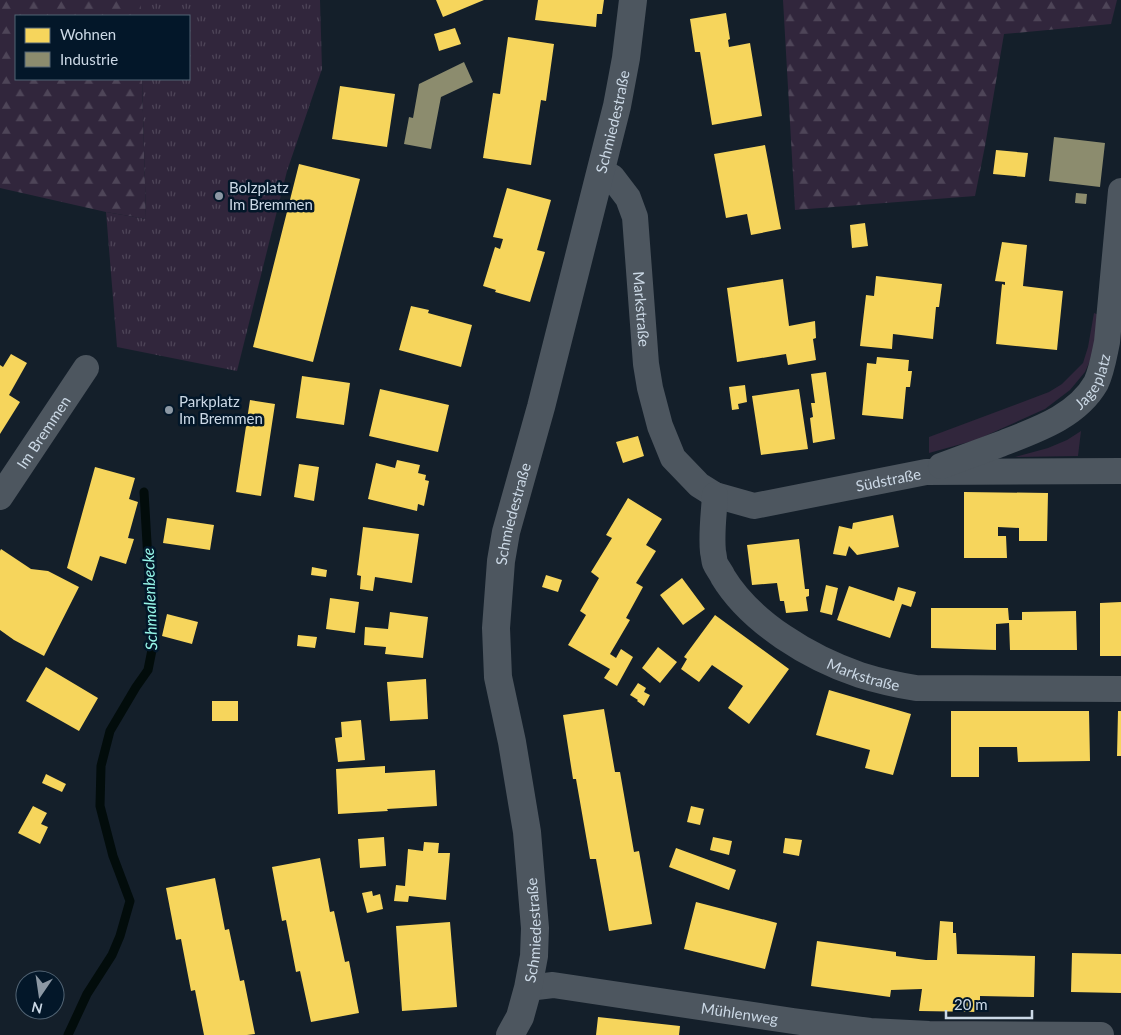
<svg xmlns="http://www.w3.org/2000/svg" width="1121" height="1035" viewBox="0 0 1121 1035" font-family="Lato,sans-serif">
	<style>
		.green { fill: #31263c }
		.forest { fill: url(#forest-firs) }
		.park { fill: url(#park-tufts) }
		.homes { fill: #f6d55c }
		.industry { fill: #8c8c6e }
		.lines { fill: none; stroke-linecap: round; stroke-linejoin: round }
		.stream { stroke: #020c0b; stroke-width: 9 }
		.minor { stroke: #4d565f; stroke-width: 26 }
		.secondary { stroke: #4d565f; stroke-width: 28 }
		.poi-dot { fill: #8c98a4; stroke: #031729; stroke-width: 2 }
		.labels { text-anchor: middle; dominant-baseline: central; stroke-width: 5; stroke-linejoin: round; paint-order: stroke }
		.street-label { font-size: 15px; fill: #ccd9e6; stroke: #031729 }
		.poi-label { font-size: 15px; fill: #ccd9e6; stroke: #031729; text-anchor: start }
		.water-label { font-size: 16px; font-style: italic; fill: #96f6e8; stroke: #031729 }
	</style>
	<defs>
		<pattern id="forest-firs" width="22" height="20" patternUnits="userSpaceOnUse" patternTransform="scale(1.25)"><rect width="22" height="20" fill="#31263c"/><path d="M5 1l3.5 6h-7zM16 11l3.5 6h-7z" fill="#4e4558"/></pattern>
		<pattern id="park-tufts" width="24" height="20" patternUnits="userSpaceOnUse" patternTransform="scale(1.25)"><rect width="24" height="20" fill="#31263c"/><path d="M3 7l-1-3M5 7V3M7 7l1-3M15 17l-1-3M17 17v-4M19 17l1-3" fill="none" stroke="#4e4558"/></pattern>
	</defs>
	<rect width="100%" height="100%" fill="#141f2a"/>
	<path class="green" d="M1094,313L1099,315L1093,354L1085,372L1070,390L1045,409L976,440L929,453V437L1049,392L1062,384L1083,363L1088,347Z
		M1081,431L1078,456L1015,457L1048,448L1067,440Z"/>
	<path class="forest" d="M0,0H141V16H16V79H142L146,219L106,212L0,188Z
		M783,0H1117L1111,24L1004,34L985,146L975,196L795,210Z"/>
	<path class="park" d="M141,0H320L322,69L287,171L237,371L117,347L106,212L146,219L142,79H189V16H141Z"/>
	<path class="homes" d="M436,0H484L443,17Z
		M538,0H604L602,14H597L596,27L535,20Z
		M726,13L730,39L728,40L729,47L750,43L762,116L712,125L700,52H695L690,19Z
		M455,28L461,44L439,51L434,34Z
		M508,37L554,44L546,101L541,100L531,165L483,158L493,93L500,94Z
		M340,86L395,94L387,147L332,139Z
		M765,145L781,229L751,235L747,214L726,218L714,154Z
		M996,150L1028,153L1025,177L993,174Z
		M299,164L360,179L313,362L253,347Z
		M507,188L551,200L537,250L545,252L530,302L495,292L496,290L483,286L495,247L500,249L503,239L493,237Z
		M865,223L868,246L852,248L850,225Z
		M1002,242L1027,245L1023,286L1063,291L1057,350L996,344L1002,284L1005,285V282L995,281Z
		M876,276L942,284L939,307H936L933,339L893,334L892,349L860,346L866,295L874,296Z
		M783,279L789,326L815,321L816,338L813,339L816,360L788,365L786,354L737,362L727,288Z
		M411,306L429,310L428,313L472,325L461,367L399,350Z
		M11,354L27,363L9,395L20,402L0,434V365L3,367Z
		M877,357L909,360L908,371H912L910,387H906L903,419L862,415L867,363L876,364Z
		M826,372L835,439L813,443L810,418L813,417L811,403H815L811,374Z
		M302,376L350,383L344,425L296,418Z
		M745,385L747,402L738,404L739,409L732,410L729,387Z
		M380,389L449,405L438,452L369,436Z
		M799,389L808,449L761,455L752,396Z
		M250,400L275,404L261,496L236,492Z
		M638,436L644,456L623,463L616,442Z
		M397,460L420,465L418,473L426,475L425,480L429,481L424,506L418,504L417,511L368,499L376,463L395,468Z
		M299,464L319,467L314,501L294,497Z
		M95,467L135,478L129,499L138,502L128,538L134,539L126,564L100,556L92,581L67,568Z
		M964,492L1048,493L1047,541H1019V528L998,527V536H1006L1007,558H964Z
		M628,498L662,519L646,545L656,551L636,583L643,587L626,618L630,620L610,654L616,658L621,649L633,657L617,686L604,678L610,669L568,645L586,615L580,611L599,578L591,572L612,538L606,535Z
		M893,515L899,547L857,555L849,546L846,556L833,554L839,526L852,529L853,523Z
		M167,518L214,525L210,550L163,543Z
		M363,527L419,534L412,583L375,577L373,591L360,589L361,576L357,575Z
		M799,539L805,589H809V596L806,597L808,611L786,613L784,601H780L777,583L752,585L747,545Z
		M1,549L31,569L48,571L79,587L44,656L14,640L0,630V551Z
		M312,567L327,570L326,577L311,575Z
		M546,575L562,580L558,592L542,587Z
		M682,578L705,609L683,625L660,595Z
		M826,585L838,588L832,615L820,612Z
		M849,586L894,601L898,587L916,592L911,607L902,604L890,638L837,620Z
		M330,598L359,602L355,633L326,629Z
		M1121,602V656H1100V603Z
		M931,608H1008L1009,620H1022V612L1076,611L1077,650H1010L1009,623L996,624V650L931,648Z
		M390,612L428,617L423,658L385,654L386,647L364,645L365,627L388,629Z
		M167,614L198,622L192,644L162,636Z
		M715,615L789,669L749,724L728,708L743,686L712,665L699,682L681,669L687,659L684,657Z
		M298,635L317,637L315,648L297,646Z
		M658,647L677,662L660,683L642,668Z
		M46,667L98,698L79,731L26,701Z
		M426,679L428,719L390,721L387,682Z
		M638,683L646,688L644,692L650,695L644,706L637,701L638,700L630,695Z
		M829,690L911,714L893,775L865,768L870,750L816,735Z
		M212,701H238V721H212Z
		M604,709L615,772H620L634,852L639,851L652,924L609,931L596,859H590L576,779H573L563,715Z
		M951,711H1089L1090,761L1018,762L1017,747H979V777H951Z
		M1118,711H1121V756H1117Z
		M361,720L365,760L338,762L335,738L342,737L341,722Z
		M385,766V773L435,770L437,806L387,809L388,811L338,814L336,769Z
		M46,774L66,784L62,792L42,783Z
		M33,806L47,813L41,824L48,827L40,844L18,833Z
		M691,806L704,809L700,825L687,822Z
		M384,837L386,866L360,868L358,839Z
		M713,837L732,841L729,855L710,850Z
		M785,838L802,840L799,856L783,853Z
		M424,842L439,843L438,853H450L446,900L409,896L408,902L394,901L396,885L405,886L408,849L423,851Z
		M676,848L736,870L729,890L669,867Z
		M320,858L330,912L334,911L345,962L349,961L359,1013L311,1022L300,971L296,972L286,920L282,921L272,867Z
		M215,878L225,930L229,929L240,981L244,980L255,1034L247,1035H204L195,990L191,991L181,939L176,940L166,888Z
		M372,891L373,896L380,894L383,909L367,913L362,893Z
		M696,902L777,923L765,969L684,949Z
		M940,921L953,922V933H956L957,954L1035,956L1034,997L980,996V1012L919,1011L922,989L891,990L890,997L811,986L817,941L896,952V956L926,960H937Z
		M450,922L457,1007L402,1011L396,926Z
		M1072,953L1121,954V993L1071,992Z
		M598,1017L680,1026L679,1035H596Z"/>
	<path class="industry" d="M464,62L473,82L441,97L431,149L404,144L409,117L413,118L419,84Z
		M1054,137L1105,143L1100,187L1049,181Z
		M1076,193L1087,194L1086,204L1075,203Z"/>
	<g class="lines">
		<path class="stream" d="M68,1035L87,994L112,955L120,936L130,901L113,856L100,806L101,766L110,731L136,687L148,670L153,645L144,492"/>
		<g class="minor">
			<path id="s1" d="M600,172L612,177L628,198L635,217L646,364L650,388L660,426L673,458L699,485L715,495L754,506L926,472L1121,471"/>
			<path id="s2" d="M941,466C960,459 979,452 998,445C1033,431 1076,418 1096,383C1102,370 1104,356 1107,342L1121,191"/>
			<path id="s3" d="M715,495C714,514 711,533 713,552C714,556 714,560 715,563C717,568 721,572 723,577C751,623 810,658 860,675C879,681 897,685 916,688L1121,689"/>
			<path id="s4" d="M0,497L86,368"/>
			<path id="s5" d="M528,988L553,985L793,1021L870,1031L929,1034L1101,1035"/>
		</g>
		<path class="secondary" id="s6" d="M510,1035L520,1017L528,988L534,956L535,928L527,832L512,742L498,677L496,628L501,561L506,532L541,407L617,106L626,58L633,0"/>
	</g>
	<g class="poi-dot">
		<circle cx="219" cy="196" r="5"/>
		<circle cx="169" cy="410" r="5"/>
	</g>
	<g class="labels">
		<g class="street-label">
			<text stroke="none"><textPath href="#s6" startOffset="935">Schmiedestraße</textPath></text>
			<text stroke="none"><textPath href="#s1" startOffset="152">Markstraße</textPath></text>
			<text stroke="none"><textPath href="#s2" startOffset="179">Jageplatz</textPath></text>
			<text stroke="none"><textPath href="#s4" startOffset="78">Im Bremmen</textPath></text>
			<text stroke="none"><textPath href="#s1" startOffset="539">Südstraße</textPath></text>
			<text stroke="none"><textPath href="#s6" startOffset="530">Schmiedestraße</textPath></text>
			<text stroke="none"><textPath href="#s3" startOffset="259">Markstraße</textPath></text>
			<text stroke="none"><textPath href="#s6" startOffset="109">Schmiedestraße</textPath></text>
			<text stroke="none"><textPath href="#s5" startOffset="214">Mühlenweg</textPath></text>
		</g>
		<g class="poi-label">
			<text x="229" y="187">Bolzplatz<tspan x="229" dy="17">Im Bremmen</tspan></text>
			<text x="179" y="401">Parkplatz<tspan x="179" dy="17">Im Bremmen</tspan></text>
		</g>
		<g class="water-label">
			<text transform="translate(149 599) rotate(-92)">Schmalenbecke</text>
		</g>
	</g>
	<rect x="15" y="15" width="175" height="65" fill="#031729" stroke="#536575"/>
	<rect x="25" y="28" width="25" height="15" fill="#f6d55c" stroke="#536575"/>
	<text x="60" y="40" font-size="15" fill="#ccd9e6">Wohnen</text>
	<rect x="25" y="52" width="25" height="15" fill="#8c8c6e" stroke="#536575"/>
	<text x="60" y="65" font-size="15" fill="#ccd9e6">Industrie</text>
	<g transform="translate(40 995) rotate(193)"><circle r="24" fill="#031729" stroke="#536575"/>
	<path d="M0-4L9 19L0 12L-9 19Z" fill="#8c98a4"/>
	<text y="-8" font-size="14" font-weight="bold" text-anchor="middle" fill="#ccd9e6">N</text>
	</g>
	<path d="M946 1010v8h86v-8" fill="none" stroke="#ccd9e6" stroke-width="2.5"/>
	<text x="954" y="1010" font-size="15" fill="#ccd9e6" stroke="#031729" stroke-width="4" paint-order="stroke">20 m</text>
</svg>
